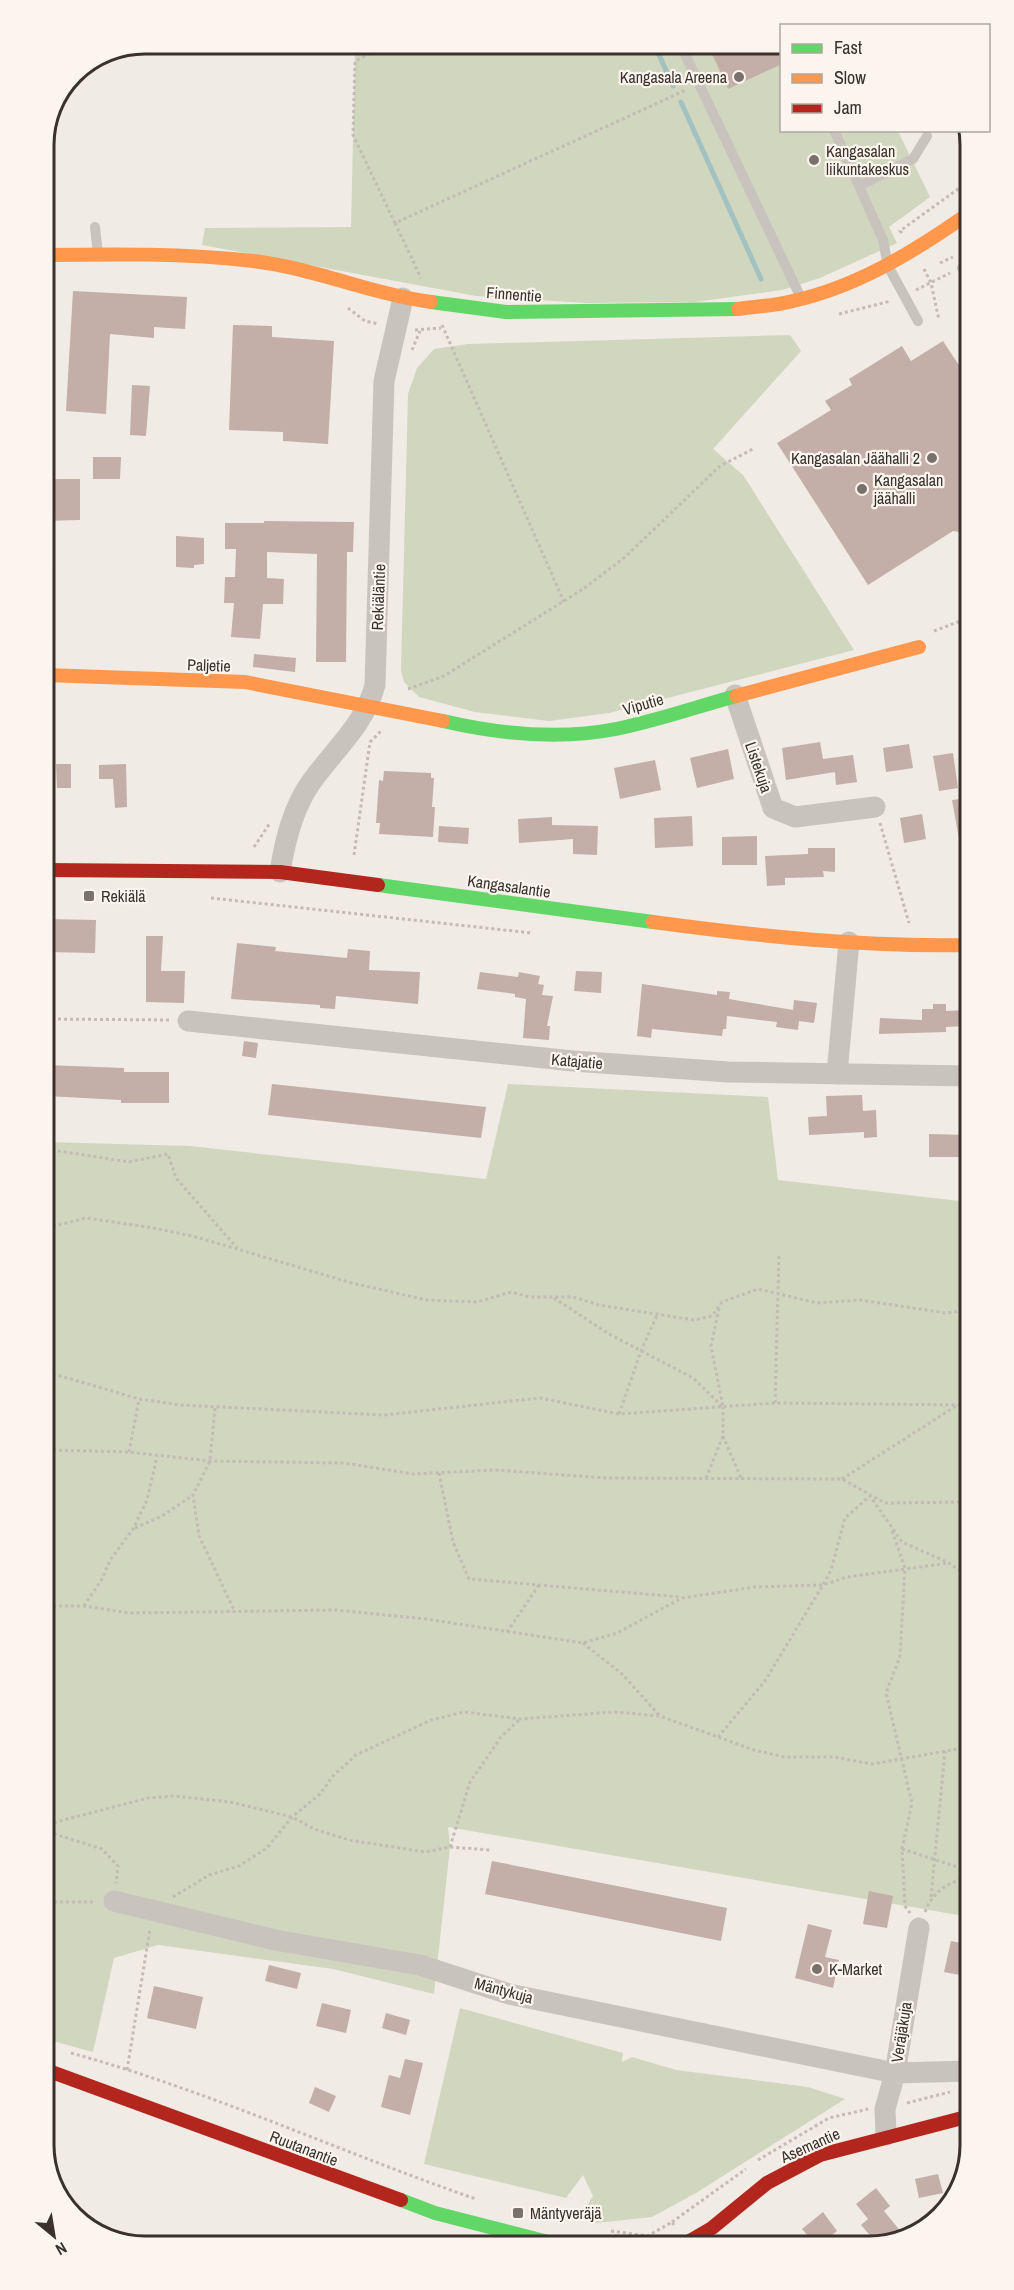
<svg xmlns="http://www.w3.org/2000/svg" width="1014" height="2290" viewBox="0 0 1014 2290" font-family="'Archivo Narrow',sans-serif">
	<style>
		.green { fill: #d1d6bf }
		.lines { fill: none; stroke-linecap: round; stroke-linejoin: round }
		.stream { stroke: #a1c2c1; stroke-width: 5 }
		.building { fill: #c3afa7 }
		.path { stroke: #c2bbb6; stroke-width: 3; stroke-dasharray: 3 3; stroke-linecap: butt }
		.lane { stroke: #c9c3be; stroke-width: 10 }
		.street { stroke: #c9c3be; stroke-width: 21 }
		.fast { stroke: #63d668; stroke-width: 14 }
		.slow { stroke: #ff974d; stroke-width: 14 }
		.jam { stroke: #b3261e; stroke-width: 14 }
		.poi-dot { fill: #7a716c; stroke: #fbf5ee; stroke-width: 2 }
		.labels { text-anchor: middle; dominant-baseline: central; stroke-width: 4.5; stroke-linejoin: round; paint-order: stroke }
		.poi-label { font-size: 16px; fill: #3b302b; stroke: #fbf5ee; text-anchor: start }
		.street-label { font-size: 16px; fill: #3b302b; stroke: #fbf5ee }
		.rim { fill: none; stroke: #3b302b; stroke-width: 3 }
	</style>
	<rect width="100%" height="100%" fill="#f0ebe5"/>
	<path class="green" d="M781,45L782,130L898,131L930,197L889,227L897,243L820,278L782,290L695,302L586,303L476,296L202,245L205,228L351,227L355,49Z
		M790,335L801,351L713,449L743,475L854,650L609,713L549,721L475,712L419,697L404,682L401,670L408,394L417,368L434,349L468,344Z
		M508,1084L768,1097L778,1180L968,1202L970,1917L448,1827L450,1847L434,1994L333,1969L158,1945L114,1958L93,2052L49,2040L46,1142L190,1146L486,1179Z
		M460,2008L623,2053L622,2062L632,2057L676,2070L808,2087L845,2099L696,2193L652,2217L596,2223L582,2213L593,2196L583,2175L566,2198L424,2164Z"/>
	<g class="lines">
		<path class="stream" d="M655,46L673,86
			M681,102L761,279"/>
	</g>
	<path class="building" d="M708,45H782V64L728,89Z
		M73,291L187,297L185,329L154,327V338L110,334L106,414L66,411Z
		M233,325L272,326V337L334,341L328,444L283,441V432L229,430Z
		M943,341L966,376V533L953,531L868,585L777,443L831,410L825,401L852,385L849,379L902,346L911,361Z
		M132,385L150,386L146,436L130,435Z
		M93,457H121L120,479H93Z
		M58,479H80V520L45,521V480Z
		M264,521L354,522L353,552H347L346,662H316L317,554L267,552V578L284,579L283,604H263L260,639L231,637L234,603H224L225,577H235L236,549H225V523H264Z
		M176,536L204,538V564L194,565V568L176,567Z
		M254,654L296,658L295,672L253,667Z
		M820,742L823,759L853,755L857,782L836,785L835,772L786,780L782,748Z
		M909,744L913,768L886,772L883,748Z
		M728,749L734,779L697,788L690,758Z
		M953,753L958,788L939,791L933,756Z
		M655,760L661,790L620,799L614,768Z
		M56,764H71V788H57Z
		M126,764L127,807L115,808L113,779H99V765Z
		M384,771L431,773V778H434L432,807H435L433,837L379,834L380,823H376L379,780L383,781Z
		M967,798V843L960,844L952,800Z
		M922,814L926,839L904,843L900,818Z
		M692,816L693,846L655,848L654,818Z
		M552,817V825L598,826L597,855L573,854V839L519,843L518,819Z
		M439,826L469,828L468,844L438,842Z
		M757,836V865H722V837Z
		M808,848H835V872L823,871L824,877L785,878V885L767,886L765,856L808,854Z
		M46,919L96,920L95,953L46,952Z
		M146,936H163L161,971H185L184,1003L146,1002Z
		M237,943L276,947L275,951L347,958L348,949L370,951L369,970L420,972L418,1004L336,996L335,1009L320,1008V1005L231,999Z
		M576,971L602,972L601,993L574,991Z
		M480,972L518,977L519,972L540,976L538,984L544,985L542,995L553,996L547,1026H550L549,1040L523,1038L526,999L515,997V994L477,989Z
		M642,984L717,995V991L730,992L729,999L793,1010L794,1000L817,1003L814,1023L799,1021L798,1030L776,1027L777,1022L727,1016L726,1029H723L722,1036L652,1029L651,1038L637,1036Z
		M933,1004H946V1011L967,1010V1026L946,1027V1032L879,1034L880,1018L922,1020V1009H933Z
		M244,1041L258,1043L256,1058L242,1056Z
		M46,1065L124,1068V1072H169V1103H121V1100L46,1096Z
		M272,1084L486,1107L481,1138L268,1115Z
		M862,1095L863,1111L876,1110L877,1137L864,1138V1132L809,1135L808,1117L827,1116L826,1096Z
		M929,1134L968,1135V1157H929Z
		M492,1861L727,1908L721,1941L485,1894Z
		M869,1891L893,1896L887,1928L863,1924Z
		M808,1924L832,1930L825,1957L839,1960L833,1988L795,1978Z
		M951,1941L970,1945V1977L944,1972Z
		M269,1965L301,1973L297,1989L265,1981Z
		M154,1986L203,1997L196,2029L147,2018Z
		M322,2003L351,2010L346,2033L316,2026Z
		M386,2013L410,2020L406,2035L382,2028Z
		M405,2059L423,2063L410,2115L381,2107L389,2075L400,2078Z
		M315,2087L336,2096L329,2112L309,2103Z
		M938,2174L943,2193L919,2198L915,2179Z
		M876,2188L890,2206L884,2211L906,2238L902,2241H875L861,2225L868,2219L856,2204Z
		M823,2212L837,2231L824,2242H813L802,2229Z"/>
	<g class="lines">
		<path class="path" d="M381,48L355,61L353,135L395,223L686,90
			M395,223L421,278
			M902,233L900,231L965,184
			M940,263L953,257
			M924,269L931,283L939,320
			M916,290L950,273
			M348,308L365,321L379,324
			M839,314L891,301
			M442,325L564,602
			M415,330L441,328
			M412,350L420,331
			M934,631L966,619
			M408,689L444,676L583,589L624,558L720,466L753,449
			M880,823L909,923
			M254,847L270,823
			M354,855L370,742L381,731
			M211,898L532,933
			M46,1019L171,1020
			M46,1149L129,1162L168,1154L176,1178L237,1248
			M47,1228L86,1218L154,1228L196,1237L352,1283L427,1300L477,1302L511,1292L529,1297H573L599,1305L694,1320L712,1316L722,1302L758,1289L817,1303L860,1300L946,1313L968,1310
			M554,1298L609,1334L693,1378L723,1407L711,1346L719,1308
			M47,1372L139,1399L180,1405L384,1415L540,1398L619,1414L775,1403L968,1405
			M775,1403L779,1253
			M215,1408L210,1461L193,1495L199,1536L235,1612
			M619,1414L641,1351L657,1315
			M723,1436L741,1478
			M47,1450L129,1452L210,1461L344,1463L414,1474L495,1470L606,1478L842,1479L885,1503L969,1502
			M129,1452L139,1399
			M439,1473L453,1542L469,1579L680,1597
			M706,1478L723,1436V1407
			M842,1479L956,1406
			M135,1528L162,1516L193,1495
			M892,1531L905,1568L900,1656L886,1693L912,1803L902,1849L905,1906L910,1913
			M47,1606H84L129,1613L336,1610L426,1619L583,1643L617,1633L682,1598L755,1587L823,1585L847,1577L949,1563
			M84,1606L102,1579L110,1560L133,1529L147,1500L157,1456
			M507,1632L539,1585
			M583,1643L622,1674L660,1716
			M718,1737L765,1681L823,1585L831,1570L845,1518L870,1496L902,1542L949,1563L969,1577
			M48,1824L148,1798L174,1796L230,1802L292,1817L314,1829L349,1840L425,1852L450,1847L490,1850
			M48,1832L102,1849L118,1866L116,1883
			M450,1847L470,1782L501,1737L520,1719
			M902,1849L970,1871
			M173,1897L209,1875L239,1866L267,1848L292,1817L320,1794L333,1776L356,1755L431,1720L464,1712L520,1719L614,1712L660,1716L754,1750L784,1757H834L872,1764L969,1747
			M931,1897L945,1751
			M48,1902H95
			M925,1912C934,1889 948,1884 970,1875
			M71,2053C210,2091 340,2152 476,2199
			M127,2070L150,1929
			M907,2103L950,2092
			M758,2160L829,2118L868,2109
			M549,2217L570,2220
			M672,2222L746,2169
			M611,2231L648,2236L672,2222L674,2225"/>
		<path class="lane" d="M681,46L801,298
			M834,130L859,186
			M95,227L98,254
			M962,268L965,274
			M918,321L888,266L883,240L859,186L913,159L927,136"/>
		<path class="street" d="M735,695L773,808L795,817L875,807
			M280,872C285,840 293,807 312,781C335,749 365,724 375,685L384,381L403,298
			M188,1021L573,1061L728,1072L968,1076
			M837,1074L849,942
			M114,1901L275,1940L420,1965L509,1994L895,2073L970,2071
			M886,2135L885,2109L895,2073L919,1928"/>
		<path class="fast" d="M431,302L506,312L738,309
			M443,721C499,734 559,740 616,729C656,721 696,707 736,696
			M378,885L653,922
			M401,2200L435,2213L552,2243"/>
		<path class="slow" d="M44,255C113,254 184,253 253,261C314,268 371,294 431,302
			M738,309C756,306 775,306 793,301C856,287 912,253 965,216
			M45,675L245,682L443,721
			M736,696L919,647
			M653,922C757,936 862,947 967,945"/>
		<path class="jam" d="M46,870L280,872L378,885
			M49,2071L401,2200
			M688,2242L712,2228L767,2183L820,2155L970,2116
			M573,2243H592"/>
	</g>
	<g class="poi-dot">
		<circle cx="739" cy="77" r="6"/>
		<circle cx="814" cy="160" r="6"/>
		<circle cx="932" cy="458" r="6"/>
		<circle cx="862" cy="489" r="6"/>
		<rect x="83" y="890" width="12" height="12" rx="3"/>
		<circle cx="817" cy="1969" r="6"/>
		<rect x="512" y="2207" width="12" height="12" rx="3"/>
	</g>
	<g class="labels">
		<g class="poi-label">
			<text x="727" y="77" text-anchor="end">Kangasala Areena</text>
			<text x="826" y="151">Kangasalan<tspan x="826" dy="18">liikuntakeskus</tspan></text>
			<text x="920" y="458" text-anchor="end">Kangasalan Jäähalli 2</text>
			<text x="874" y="480">Kangasalan<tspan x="874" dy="18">jäähalli</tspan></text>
			<text x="101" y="896">Rekiälä</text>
			<text x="829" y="1969">K-Market</text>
			<text x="530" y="2213">Mäntyveräjä</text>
		</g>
		<g class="street-label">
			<text transform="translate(514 294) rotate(4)">Finnentie</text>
			<text transform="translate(378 597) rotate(-88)">Rekiäläntie</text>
			<text transform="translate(209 665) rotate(2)">Paljetie</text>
			<text transform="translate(643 704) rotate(-16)">Viputie</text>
			<text transform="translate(759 767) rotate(71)">Listekuja</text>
			<text transform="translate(509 886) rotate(8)">Kangasalantie</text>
			<text transform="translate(577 1061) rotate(5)">Katajatie</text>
			<text transform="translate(504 1990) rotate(15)">Mäntykuja</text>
			<text transform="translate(901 2032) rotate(-81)">Veräjäkuja</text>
			<text transform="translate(810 2145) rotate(-24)">Asemantie</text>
			<text transform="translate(304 2148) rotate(21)">Ruutanantie</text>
		</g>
	</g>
	<path d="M0 0H1014V2290H0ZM145 54H869A91 91 0 0 1 960 145V2145A91 91 0 0 1 869 2236H145A91 91 0 0 1 54 2145V145A91 91 0 0 1 145 54Z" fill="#fbf5ee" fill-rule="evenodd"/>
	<path class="rim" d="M145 54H869A91 91 0 0 1 960 145V2145A91 91 0 0 1 869 2236H145A91 91 0 0 1 54 2145V145A91 91 0 0 1 145 54Z"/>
	<rect x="780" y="24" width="210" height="108" fill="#fbf5ee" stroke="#aea6a0" stroke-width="1.5"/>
	<rect x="792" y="44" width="30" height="9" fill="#63d668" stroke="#aea6a0" stroke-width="1.5"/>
	<text x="834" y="54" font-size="18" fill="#3b302b">Fast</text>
	<rect x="792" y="74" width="30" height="9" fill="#ff974d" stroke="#aea6a0" stroke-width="1.5"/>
	<text x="834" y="84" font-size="18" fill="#3b302b">Slow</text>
	<rect x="792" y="104" width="30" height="9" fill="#b3261e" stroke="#aea6a0" stroke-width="1.5"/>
	<text x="834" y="114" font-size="18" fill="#3b302b">Jam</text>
	<g transform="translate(54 2236) rotate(150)" stroke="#fbf5ee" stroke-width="4.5" paint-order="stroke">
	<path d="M0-4.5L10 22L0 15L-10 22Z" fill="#3b302b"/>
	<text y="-9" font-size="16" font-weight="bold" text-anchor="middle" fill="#3b302b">N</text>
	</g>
</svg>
